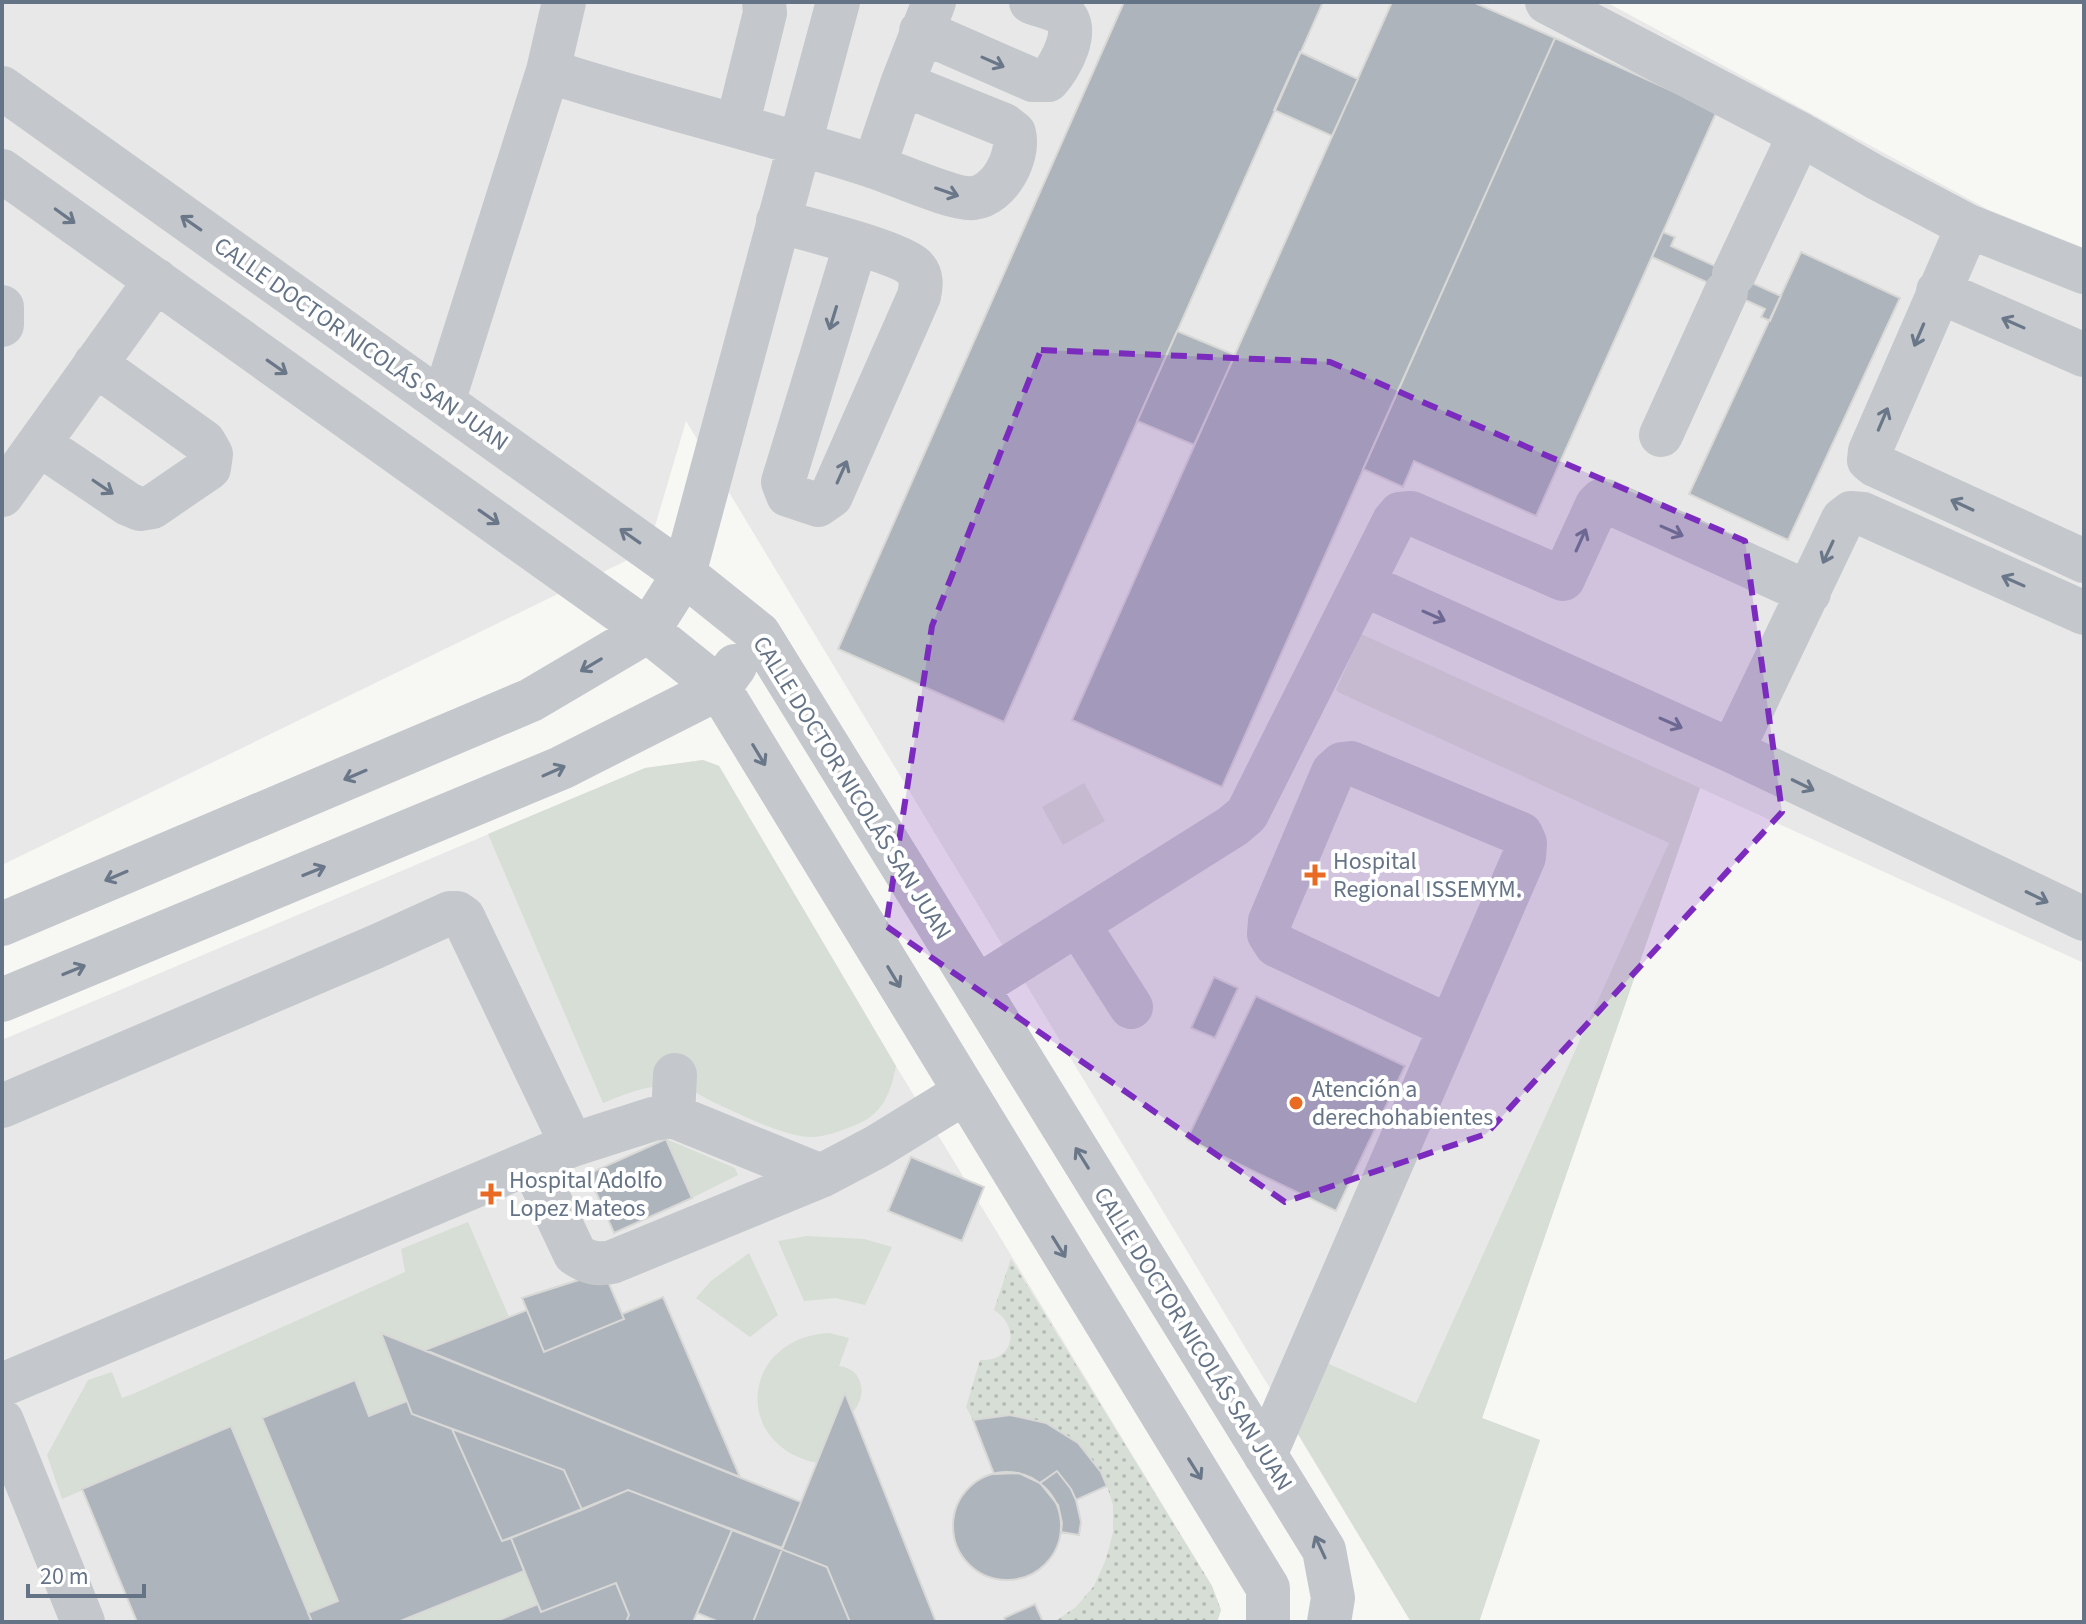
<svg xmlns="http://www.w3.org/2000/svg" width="2086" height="1624" viewBox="0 0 2086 1624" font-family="'Source Sans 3',sans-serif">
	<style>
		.built { fill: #e7e8e7 }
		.green { fill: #d7ded5 }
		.park { fill: url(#park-dots) }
		.building { fill: #adb4bb; stroke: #d8d8d6; stroke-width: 2 }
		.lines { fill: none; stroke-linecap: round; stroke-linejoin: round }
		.minor { stroke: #c4c7cb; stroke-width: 44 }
		.oneway { stroke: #6a7789 }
		.marked { fill: #7b2cbf; fill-opacity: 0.2; stroke: #7b2cbf; stroke-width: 6; stroke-dasharray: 16 10; stroke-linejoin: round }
		.poi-dot { fill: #e86a23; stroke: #fff; stroke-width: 3 }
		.labels { text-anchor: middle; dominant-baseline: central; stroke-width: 8; stroke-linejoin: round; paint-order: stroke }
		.street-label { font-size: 24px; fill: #657386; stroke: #fff }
		.poi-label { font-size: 24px; fill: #657386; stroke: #fff; text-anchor: start }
	</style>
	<defs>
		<pattern id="park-dots" width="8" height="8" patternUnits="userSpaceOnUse" patternTransform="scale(2)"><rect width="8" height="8" fill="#d7ded5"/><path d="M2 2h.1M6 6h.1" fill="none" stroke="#b2b8b2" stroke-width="1.8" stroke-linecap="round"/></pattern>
	</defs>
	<rect width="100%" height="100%" fill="#f7f7f4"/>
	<path class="built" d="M2,2H1606L1989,210L2084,248V963L1700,788L1482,1418L1540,1440L1479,1622H1411L686,421L648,550L2,865Z
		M703,760L719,766L896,1066L1212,1586L1221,1610L1217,1622H2V1040L645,768Z"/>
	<path class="green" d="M1361,634L1700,788L1482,1418L1540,1440L1479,1622H1411L1291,1422L1318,1359L1416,1403L1669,843L1342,694L1336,690Z
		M703,760L719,766L896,1066C890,1096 882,1115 853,1126C840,1131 825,1137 811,1137C782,1136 740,1114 713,1102C704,1098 695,1091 686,1088C655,1081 631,1092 603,1103L488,834L645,768Z
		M1084,783L1105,821L1063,845L1042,807Z
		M666,1139L735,1168L738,1175L692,1198Z
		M468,1222L509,1317L425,1350L382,1333L407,1401L369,1416L355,1381L263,1418L338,1601L308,1613L231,1426L62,1499L47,1455L88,1380L112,1372L122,1398L133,1394L405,1272L401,1249Z
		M807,1236L864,1239L892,1247L865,1305L836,1298L804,1301L778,1241Z
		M749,1253L778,1315L750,1337L696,1298L711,1281Z
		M829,1333L849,1338L839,1366C864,1369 868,1396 852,1413L844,1394L817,1463C731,1445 741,1338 829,1333Z
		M524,1571L538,1604L494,1622H398Z"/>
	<path class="park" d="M1011,1259L1212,1586L1221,1610L1217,1622H1054L1076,1607L1094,1586L1106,1559L1113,1532V1505L1107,1486L1101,1472L1078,1443L1010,1415L973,1420L966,1407L980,1360C1014,1362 1021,1327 994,1310Z"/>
	<path class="building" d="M1124,2H1323L1004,722L838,649Z
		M1392,2H1473L1555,38L1222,787L1072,720Z
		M1555,38L1717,111L1536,516L1414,461L1403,487L1363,469Z
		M1300,52L1358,79L1332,136L1274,110Z
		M1663,232L1675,237L1671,246L1781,296L1770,321L1761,317L1765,309L1652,257Z
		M1801,252L1900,298L1788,540L1689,494Z
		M1177,331L1235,355L1194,445L1137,421Z
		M1214,977L1238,988L1215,1038L1191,1028Z
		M1256,996L1405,1066L1336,1211L1187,1139Z
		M666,1139L692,1198L614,1233L588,1174Z
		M911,1157L984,1187L962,1241L888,1211Z
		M604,1272L624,1319L544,1352L522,1298Z
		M663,1297L740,1477L425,1350L527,1310L544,1352L624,1319L622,1314Z
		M381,1333L801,1502L782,1548L628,1490L582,1510L564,1470L412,1414Z
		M355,1380L369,1416L407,1401L412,1414L452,1429L502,1541L511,1538L524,1571L398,1622H312L308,1613L338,1601L262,1418Z
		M845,1393L936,1622H753L801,1502Z
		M1010,1415L1046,1423L1078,1443L1101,1472L1107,1486L1076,1500L1071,1489L1057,1471L1040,1483L1019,1473L994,1474L973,1420Z
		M231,1426L312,1622H137L82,1489Z
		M452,1429L564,1470L582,1510L502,1541Z
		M1057,1471L1071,1489L1076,1500L1081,1522L1079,1535L1061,1532L1062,1523L1058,1505L1040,1483Z
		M953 1526a54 54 0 1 1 108 0a54 54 0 1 1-108 0Z
		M628,1490L732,1530L693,1622H626L629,1615L616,1583L541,1612L511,1538Z
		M732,1530L827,1567L850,1622H719L697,1613Z
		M616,1583L629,1615L626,1622H494L538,1604L541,1612Z
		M1035,1604L1043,1622H1006L1004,1618Z"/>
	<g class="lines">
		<path class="minor" d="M564,2L548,71C656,106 767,132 875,167C896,174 956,201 974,198C999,195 1020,157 1014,133L1004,125L902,84
			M1547,2L1800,134L1875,177L1968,226L2084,272
			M921,31L1033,80H1048C1060,67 1083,27 1061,13C1053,8 1041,6 1031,2
			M2,88L684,574L759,634L1324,1550L1333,1598L1329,1622
			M737,126L765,13L764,2
			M874,167L902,84L934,2
			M2,171L648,631L719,688L1268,1588V1622
			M778,221C805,229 897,251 914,267C923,276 921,286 919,296L831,496L818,505L788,495L783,482L856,243
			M1968,226L1870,451L1869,460L1875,465L2084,561
			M1734,274L1800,134
			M1938,291L2084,355
			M2,307V325
			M443,402L548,71
			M1661,435L1726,292
			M39,444L128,504L140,509L152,507L209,468L211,454L204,442L95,364
			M2,495L156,280
			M1363,584L1732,751L2084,919
			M1732,751L1843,519L1851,513L1863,514L2084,613
			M2,924L531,700L648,631L684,574L838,2
			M1078,924L1131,1007
			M977,987L1233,826L1247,814L1394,521L1400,514L1411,513L1563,579L1597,505L1601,501H1606L1809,593
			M2,1000L561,768L719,688L735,666
			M2,1106L375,947L450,913H457L463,917L572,1145
			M673,1116L675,1075
			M532,1163L575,1254C588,1263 597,1265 612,1262L821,1176L876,1147L964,1093
			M2,1385L572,1145L653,1119L673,1116L821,1176
			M2,1421L83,1622
			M1265,1455L1524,857L1525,843L1521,834L1351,763L1342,764L1333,772L1270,921L1269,934L1276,945L1450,1027"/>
	</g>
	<defs><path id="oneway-shaft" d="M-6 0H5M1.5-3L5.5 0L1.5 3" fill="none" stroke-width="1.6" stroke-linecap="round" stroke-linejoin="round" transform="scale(2)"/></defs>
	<g class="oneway">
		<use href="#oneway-shaft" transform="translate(993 62) rotate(24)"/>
		<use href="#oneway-shaft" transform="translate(947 192) rotate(19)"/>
		<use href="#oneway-shaft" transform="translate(65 216) rotate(36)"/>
		<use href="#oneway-shaft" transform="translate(191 223) rotate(-145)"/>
		<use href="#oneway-shaft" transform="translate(833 318) rotate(107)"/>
		<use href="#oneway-shaft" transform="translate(2013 323) rotate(-156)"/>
		<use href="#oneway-shaft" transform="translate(1919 335) rotate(113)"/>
		<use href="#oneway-shaft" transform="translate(277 367) rotate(35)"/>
		<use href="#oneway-shaft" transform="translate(1883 419) rotate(-67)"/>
		<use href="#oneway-shaft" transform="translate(842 472) rotate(-66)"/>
		<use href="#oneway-shaft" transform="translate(103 487) rotate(34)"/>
		<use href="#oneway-shaft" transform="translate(1962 505) rotate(-155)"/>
		<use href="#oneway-shaft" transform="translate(489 517) rotate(35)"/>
		<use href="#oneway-shaft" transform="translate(1672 531) rotate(24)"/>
		<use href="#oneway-shaft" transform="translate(630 536) rotate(-145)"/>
		<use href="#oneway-shaft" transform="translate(1581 540) rotate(-66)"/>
		<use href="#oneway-shaft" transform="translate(1828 552) rotate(115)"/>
		<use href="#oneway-shaft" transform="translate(2013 581) rotate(-156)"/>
		<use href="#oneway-shaft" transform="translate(1434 616) rotate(24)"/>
		<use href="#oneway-shaft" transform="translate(591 665) rotate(149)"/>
		<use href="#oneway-shaft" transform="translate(1671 723) rotate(24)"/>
		<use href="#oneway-shaft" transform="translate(759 755) rotate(59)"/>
		<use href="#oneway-shaft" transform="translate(554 771) rotate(-24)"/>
		<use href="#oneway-shaft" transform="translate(355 775) rotate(157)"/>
		<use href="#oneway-shaft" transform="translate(1803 785) rotate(26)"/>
		<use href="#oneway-shaft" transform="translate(314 871) rotate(-22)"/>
		<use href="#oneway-shaft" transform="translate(116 876) rotate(157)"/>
		<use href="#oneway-shaft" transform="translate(2037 897) rotate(26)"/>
		<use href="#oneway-shaft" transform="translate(74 970) rotate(-22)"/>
		<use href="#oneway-shaft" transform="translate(894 977) rotate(59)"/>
		<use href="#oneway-shaft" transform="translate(1082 1158) rotate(-122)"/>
		<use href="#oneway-shaft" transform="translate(1059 1247) rotate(58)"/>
		<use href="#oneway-shaft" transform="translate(1195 1469) rotate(58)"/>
		<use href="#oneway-shaft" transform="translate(1320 1547) rotate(-115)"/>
	</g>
	<path class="marked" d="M1041,350L1330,362L1745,541L1782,812L1486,1134L1285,1202L886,926L932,626Z"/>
	<g class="poi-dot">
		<path d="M1311 863h8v8h8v8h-8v8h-8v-8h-8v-8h8z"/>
		<circle cx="1296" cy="1103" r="8"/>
		<path d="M487 1182h8v8h8v8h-8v8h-8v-8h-8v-8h8z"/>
	</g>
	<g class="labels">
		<g class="street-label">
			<text transform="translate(361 344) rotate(35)">CALLE DOCTOR NICOLÁS SAN JUAN</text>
			<text transform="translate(852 788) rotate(58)">CALLE DOCTOR NICOLÁS SAN JUAN</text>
			<text transform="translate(1193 1339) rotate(58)">CALLE DOCTOR NICOLÁS SAN JUAN</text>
		</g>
		<g class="poi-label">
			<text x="1333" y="861">Hospital<tspan x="1333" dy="28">Regional ISSEMYM.</tspan></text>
			<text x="1312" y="1089">Atención a<tspan x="1312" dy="28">derechohabientes</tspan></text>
			<text x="509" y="1180">Hospital Adolfo<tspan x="509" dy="28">Lopez Mateos</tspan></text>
		</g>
	</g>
	<rect width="2086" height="1624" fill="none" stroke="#657386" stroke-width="8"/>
	<path d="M28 1584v12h116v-12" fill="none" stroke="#657386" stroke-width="4"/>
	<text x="40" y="1584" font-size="24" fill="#657386" stroke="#ffffff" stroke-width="6" paint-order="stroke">20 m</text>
</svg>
